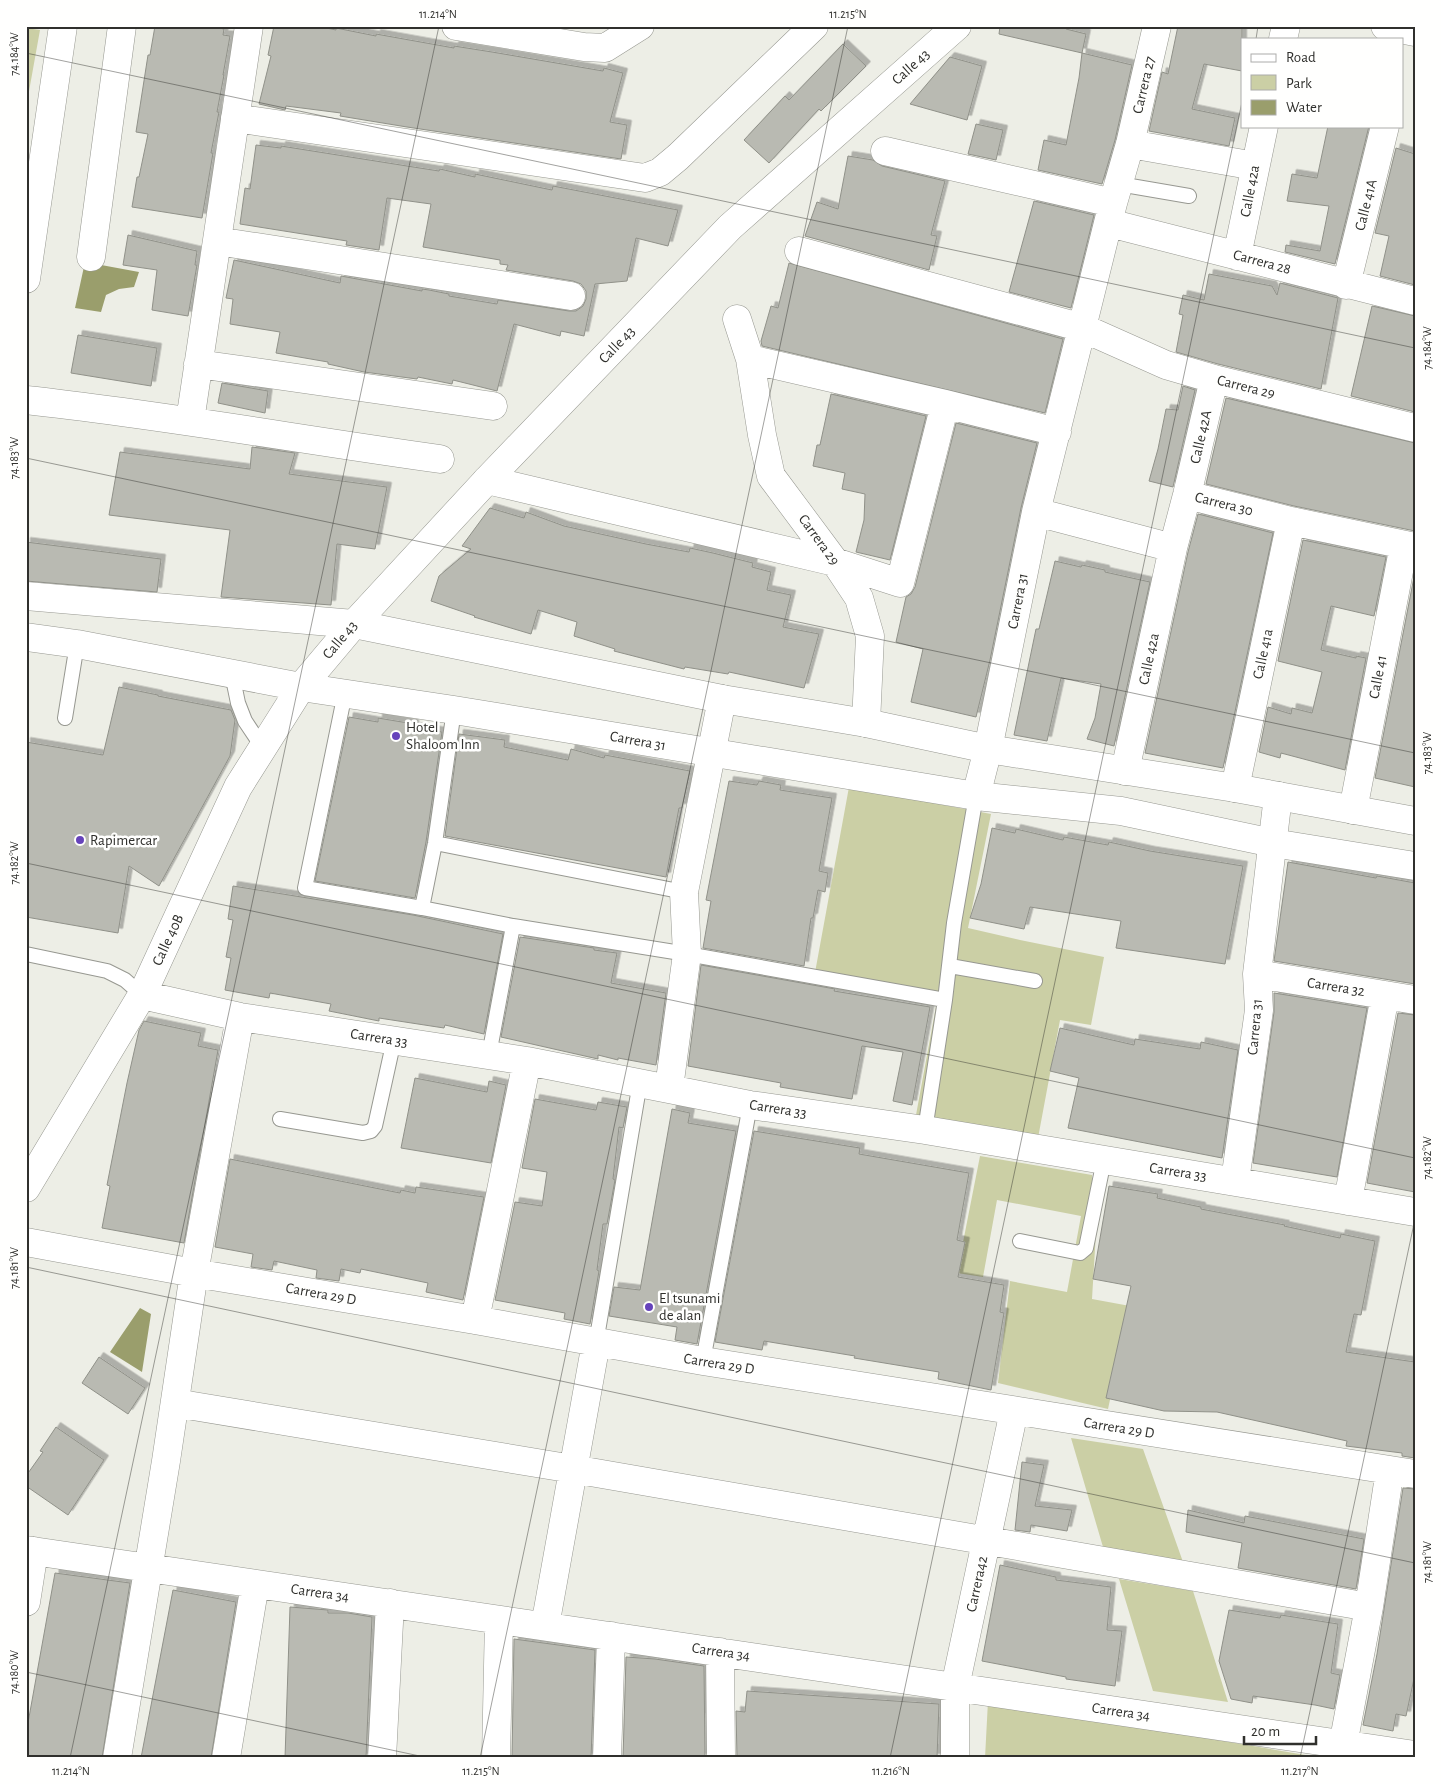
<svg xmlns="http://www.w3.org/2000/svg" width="1441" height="1784" viewBox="0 0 1441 1784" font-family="'Alegreya Sans',sans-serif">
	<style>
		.green { fill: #cbcfa5 }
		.water { fill: #9a9e6c }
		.building { fill: #b9bab2; stroke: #909189; filter: url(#shadow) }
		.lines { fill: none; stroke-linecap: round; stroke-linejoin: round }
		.service-casing { stroke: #979891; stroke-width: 16 }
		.minor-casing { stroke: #979891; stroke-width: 29 }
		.tertiary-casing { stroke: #979891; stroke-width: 29 }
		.service { stroke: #fff; stroke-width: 14 }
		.minor { stroke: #fff; stroke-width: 28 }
		.tertiary { stroke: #fff; stroke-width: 28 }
		.ticks { fill: none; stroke: #30302d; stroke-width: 1; stroke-opacity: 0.45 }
		.poi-dot { fill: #6643bb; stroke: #fffffe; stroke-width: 2 }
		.labels { text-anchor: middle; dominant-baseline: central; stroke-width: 5; stroke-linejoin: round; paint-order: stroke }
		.street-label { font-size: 15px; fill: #30302d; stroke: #fffffe }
		.poi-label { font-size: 15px; fill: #30302d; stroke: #fffffe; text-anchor: start }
		.neatline { fill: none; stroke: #30302d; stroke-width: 2 }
		.ticks-label { font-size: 12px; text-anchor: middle; fill: #30302d }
	</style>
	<defs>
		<filter id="shadow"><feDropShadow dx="4.5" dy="-4.5" stdDeviation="0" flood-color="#0004"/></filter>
	</defs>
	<rect width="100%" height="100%" fill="#edeee6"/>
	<path class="green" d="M26,28L40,30L26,108Z
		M849,787L991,814L968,928L1020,940L1104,957L1091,1025L1060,1020L1038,1138L916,1115L937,1001L814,978Z
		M980,1156L1092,1175L1096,1232L1092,1299L1130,1306L1108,1409L998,1383L1010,1281L1067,1292L1081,1216L997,1200L983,1277L957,1273Z
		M1071,1438L1143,1449L1183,1562L1103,1547Z
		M1119,1579L1193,1591L1228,1702L1153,1691Z
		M988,1701L1323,1758H985Z"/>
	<path class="water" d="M85,262L139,272L134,287L119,289L106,295L101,312L75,308Z
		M140,1308L151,1314L142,1372L110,1352Z"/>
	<path class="building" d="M155,26H209L224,29L223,35L230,36L223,75H224L217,112H219L211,153H213L202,218L132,207L137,177H139L148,134L136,132L148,55H150Z
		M274,26H317L336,30V28L376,36V34L454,48V46L492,52L603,71L604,68L623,73L610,122L627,125L621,159L407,127L340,116L341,113L286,106L285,110L259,104L271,56L268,55Z
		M1000,26H1066V29L1086,34L1082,53L999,34Z
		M1178,26H1242V71L1204,64L1192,109L1235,118L1229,146L1149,131L1162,72L1168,74Z
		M843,44L866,66L821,111L819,109L769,163L744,140L785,96L789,100Z
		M1082,53L1132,65L1115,140L1102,184L1038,170L1044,140L1066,145L1079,78Z
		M950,57L982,66L967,120L910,104Z
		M976,124L1003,130L996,160L968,154Z
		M1328,126H1369L1335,264L1285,252L1286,245L1320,251L1329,206L1287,201L1292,174L1317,178Z
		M256,145L281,148V146L407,166L439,171L440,169L475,177V174L552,190L553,186L678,210L668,246L636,238L627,281L595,284L584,336L561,331L560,336L514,324L497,391L453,380L452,384L418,377L417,379L364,372L328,364V362L276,353L280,332L230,324L233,299L226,298L234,260L340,283L341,276L422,291V289L429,290L449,294V296L497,304L498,300L569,311H576L583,306L586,299V291L581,284L573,281L506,270L508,265L500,264V260L423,247L431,204L387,198L379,250L346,245L347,241L240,224L245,188L250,189Z
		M1396,148L1415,154V285L1380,276L1389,236L1375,233Z
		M848,156L873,160L882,166L945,181L931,235L937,236L929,270L805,236L817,202L838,209Z
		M1034,201L1094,215L1071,308L1009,292Z
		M128,235L197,251L195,265H197L188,316L152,310L157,270L123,265Z
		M789,263L1063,339L1045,413L762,346L761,341L771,306L778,308Z
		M1209,274L1272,286L1277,295L1280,283L1338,298L1321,389L1218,364L1176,352L1183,315L1179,314L1183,295L1204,300Z
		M1372,306L1415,316V412L1351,396Z
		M78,335L157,348L151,386L71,373Z
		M222,383L268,391L265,413L218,403Z
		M1183,386L1195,390L1173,487L1149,481L1158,449L1166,409L1178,410Z
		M831,394L926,416L890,560L856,552L864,520L865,494L842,489L845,473L813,466L817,445H820Z
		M1226,398L1415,443V531L1294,506L1206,484Z
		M956,423L1037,443L1021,508L990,660L976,717L911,702L923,649L896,642L906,597L911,594L915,587Z
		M252,447L295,453L289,474L387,487L375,549L337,544L331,605L221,597L230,530L109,515L120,452L250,469Z
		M490,508L524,518L526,512L564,526L646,544L689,552L690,548L713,553L753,563L752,567L771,572L767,590L791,595L783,627L819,634L804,688L729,672L728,674L685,667L684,669L614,651L615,649L574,636L577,622L538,610L531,634L474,617L475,616L431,601L439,576L471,549L462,546Z
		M1198,514L1273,533L1223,768L1145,753L1188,552Z
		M1303,540L1386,557L1374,616L1331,606L1321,650L1356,658V656L1366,658L1345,770L1281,753L1280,758L1259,752L1268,707L1291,714L1292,708L1312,713L1322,672L1278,661Z
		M26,542L161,559L157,592L26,581Z
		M1055,561L1081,567L1082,565L1105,570V572L1150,582L1114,746L1087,739L1095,718L1101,684L1061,678L1047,741L1014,735L1036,629H1039Z
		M1415,572V787L1375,778Z
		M119,687L158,695V696L231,710L235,720L230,756L159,886L129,866L118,933L26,917V742L103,755Z
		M349,717L378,722V718L414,724V727L442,732L426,842L415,898L315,881Z
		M459,734L505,740L504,747L568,760L571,749L604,758L605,755L690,771L682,808H679L666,877L445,836Z
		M729,781L757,785L759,781L781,785L780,790L832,798L819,871L828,873L825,892L818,890L813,918H811L804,966L703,948L711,901L706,900Z
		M992,828L1015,833L1016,829L1063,840L1064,837L1108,845L1109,842L1150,851L1243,866L1225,964L1116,948L1121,921L1030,907L1024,929L970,918L981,884Z
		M1288,862L1376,878L1377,876L1415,883V984L1274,961Z
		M233,886L413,915L503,934L484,1034L445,1025L444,1028L379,1018V1021L329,1011L331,1004L270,993L269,998L225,990L231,958L226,957L233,920L228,919Z
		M520,937L594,948V950L617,953L611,983L666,993L656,1065L618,1058V1060L598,1055V1059L501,1037Z
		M701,965L835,989L834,991L930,1007L912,1105L893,1101L903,1052L862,1046L852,1099L780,1087L781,1083L688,1066Z
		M1274,993L1367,1008L1337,1177L1253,1163L1274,1012Z
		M1398,1013L1415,1015V1192L1367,1183Z
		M144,1021L201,1033L198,1046L218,1050L184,1243L102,1228L110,1186L107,1185L127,1083L139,1030Z
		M1060,1028L1134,1045L1135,1039L1200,1049L1201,1042L1238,1050L1222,1158L1068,1128L1079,1078L1050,1071Z
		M415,1078L487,1092L489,1081L506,1085L491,1163L401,1148Z
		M535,1099L596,1110L598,1102L627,1107L623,1128L619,1127L613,1179L615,1180L607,1224H603L597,1270L599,1271L590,1324L564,1319L565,1313L495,1300L515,1202L542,1206L547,1172L522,1168Z
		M672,1109L690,1113L688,1123L736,1131L697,1344L675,1340L677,1327L609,1316L614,1287L640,1290Z
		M754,1131L860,1148L859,1154L969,1173L957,1240L965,1242L958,1277L1004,1285L1000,1312L1004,1313L991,1390L938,1379L939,1372L854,1358L855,1356L764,1341L762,1350L715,1342Z
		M230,1159L400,1193L401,1190L415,1193L416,1187L484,1197L463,1300L426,1292L428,1283L361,1269L360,1273L341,1269L339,1281L316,1278L317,1270L274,1261L272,1270L251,1267L253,1254L215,1247Z
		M1109,1186L1158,1194L1157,1198L1201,1207V1209L1285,1225L1284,1226L1340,1238L1341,1234L1375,1241L1361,1315L1354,1314L1346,1352L1415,1362V1458L1402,1456V1453L1346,1446L1347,1441L1217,1412L1164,1411L1106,1398L1131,1286L1093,1279Z
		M99,1357L145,1388L128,1414L82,1383Z
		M56,1427L104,1460L68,1515L26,1486V1476L43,1452L40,1451Z
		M1022,1462L1044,1465L1035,1506L1072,1510L1067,1531L1031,1525L1030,1532L1015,1530Z
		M1403,1488L1415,1489V1674L1406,1716L1396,1714L1393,1731L1363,1725L1377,1654Z
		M1188,1510L1244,1523L1245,1516L1364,1539L1356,1589L1238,1568L1242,1543L1186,1532Z
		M1000,1565L1056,1577V1580L1111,1587L1107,1630L1122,1631L1115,1686L1066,1679V1677L982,1661Z
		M55,1573L130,1583L102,1758H26V1734Z
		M173,1590L236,1602L211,1758H141Z
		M290,1607L328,1610V1613H348L372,1617L366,1758H285Z
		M1229,1610L1280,1618L1281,1615L1338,1624L1331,1673L1340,1675L1334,1709L1315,1705L1253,1696L1252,1703L1231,1699L1219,1661Z
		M514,1639L595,1650L591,1758H512Z
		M626,1657L655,1659L704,1666L705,1758H623Z
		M747,1691L939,1704L937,1758H737L736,1711L745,1712Z"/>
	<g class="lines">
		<g class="service-casing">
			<path id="service" d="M1119,184L1189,196
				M232,674L238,703L245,721L263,748
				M345,693L305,888L422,908L513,926L687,954L945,1000
				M65,718L77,644
				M435,843L684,892
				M422,908L435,843L454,710
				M26,954L107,971L125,980L142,995
				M950,966L1035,981
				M489,1055L513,926
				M280,1119L363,1133L371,1131L375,1126L394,1040
				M925,1130L945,1000L954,923L976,796
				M1020,1241L1080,1253L1086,1248L1104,1160
				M596,1343L640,1082
				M703,1361L750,1105"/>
		</g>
		<g class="minor-casing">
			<path id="minor" d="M456,26L584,47L605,48L640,26
				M1385,26L1415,32
				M1283,39L1286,26
				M235,118L645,178L660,172L678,157L814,26
				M1130,144L1255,166
				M885,151L1113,203
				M1109,223L1415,301
				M217,241L571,296
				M799,251L1083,328L1166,365L1214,379L1415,428
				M1237,256L1264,126
				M91,257L122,26
				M26,279L63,26
				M1346,285L1385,126
				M737,319L750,359L762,435L771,476L835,562L859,598L870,636L866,723
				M750,359L945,404L1057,432
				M198,364L493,406
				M26,400C165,415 302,440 440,459
				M190,421L249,26
				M487,480L835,562L900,583L945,404
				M1187,495L1291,521L1415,547
				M1036,512L1173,548
				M26,596L354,624
				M26,637L77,644L301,687L238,787L142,995L26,1188
				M1125,771L1173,548L1187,495L1214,379
				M1235,788L1291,521
				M976,796L988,749L1036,512L1113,203L1130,144L1157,26
				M1353,810L1404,545
				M1257,974L1415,1000
				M142,995L240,1017L527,1061L750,1105L925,1130L1415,1212
				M669,1088L687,954L684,892L722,699
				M1235,1181L1259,1010L1257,974L1278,796
				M1348,1201L1385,995
				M26,1242L194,1273L475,1320L703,1361L1415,1474
				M475,1320L527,1061
				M175,1403L573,1469L1369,1607
				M26,1550L1415,1755
				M26,1602L34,1551
				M545,1626L596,1343
				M720,1652L721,1758
				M1343,1745L1369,1607L1390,1470
				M117,1758L166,1461L194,1273L240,1017
				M226,1758L255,1584
				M382,1758L390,1603
				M496,1758L499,1620
				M607,1758L611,1636
				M955,1758V1687L1014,1411"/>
		</g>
		<g class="tertiary-casing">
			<path id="tertiary" d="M354,624L722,699L866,723L988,749L1235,788L1415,821
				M301,687L454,710L976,796L1121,811L1273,843L1415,866
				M301,687L354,624L487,480L730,227L957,26"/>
		</g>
		<use href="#service" class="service"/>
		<use href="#minor" class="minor"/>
		<use href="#tertiary" class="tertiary"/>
	</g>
	<path class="ticks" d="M26,37L29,26M1256,39L1258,26M26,53L1415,348M26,458L1415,753M26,863L1415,1158M26,1267L1415,1563M26,1672L429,1758M70,1758L439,26M480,1758L848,26M890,1758L1242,102M1300,1758L1415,1219"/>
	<g class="poi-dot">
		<circle cx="396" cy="736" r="5"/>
		<circle cx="80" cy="840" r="5"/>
		<circle cx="649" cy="1307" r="5"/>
	</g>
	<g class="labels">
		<g class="street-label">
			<text transform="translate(911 67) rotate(-42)">Calle 43</text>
			<text transform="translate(1144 85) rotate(-77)">Carrera 27</text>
			<text transform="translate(1250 191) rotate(-79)">Calle 42a</text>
			<text transform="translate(1366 205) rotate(-76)">Calle 41A</text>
			<text transform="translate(1262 262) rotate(15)">Carrera 28</text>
			<text transform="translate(617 345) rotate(-46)">Calle 43</text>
			<text transform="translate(1246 387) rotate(14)">Carrera 29</text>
			<text transform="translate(1201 437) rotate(-77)">Calle 42A</text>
			<text transform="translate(1224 504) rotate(14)">Carrera 30</text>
			<text transform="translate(819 540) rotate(54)">Carrera 29</text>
			<text transform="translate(1018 601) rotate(-79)">Carrera 31</text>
			<text transform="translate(340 640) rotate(-50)">Calle 43</text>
			<text transform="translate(1263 654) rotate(-78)">Calle 41a</text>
			<text transform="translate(1149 659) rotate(-78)">Calle 42a</text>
			<text transform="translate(1378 677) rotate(-79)">Calle 41</text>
			<text transform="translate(638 741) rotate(10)">Carrera 31</text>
			<text transform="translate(168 940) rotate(-65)">Calle 40B</text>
			<text transform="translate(1336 987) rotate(9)">Carrera 32</text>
			<text transform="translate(1255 1027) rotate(-85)">Carrera 31</text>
			<text transform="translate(379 1038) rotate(9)">Carrera 33</text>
			<text transform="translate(778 1109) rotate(9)">Carrera 33</text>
			<text transform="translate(1178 1172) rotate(9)">Carrera 33</text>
			<text transform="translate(321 1294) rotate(10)">Carrera 29 D</text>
			<text transform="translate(719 1364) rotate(9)">Carrera 29 D</text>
			<text transform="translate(1119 1428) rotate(9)">Carrera 29 D</text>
			<text transform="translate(977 1584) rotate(-78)">Carrera42</text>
			<text transform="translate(320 1593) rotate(8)">Carrera 34</text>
			<text transform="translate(721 1652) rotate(8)">Carrera 34</text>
			<text transform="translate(1121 1712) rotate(8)">Carrera 34</text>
		</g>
		<g class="poi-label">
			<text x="406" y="727">Hotel<tspan x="406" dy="17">Shaloom Inn</tspan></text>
			<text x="90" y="840">Rapimercar</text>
			<text x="659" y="1298">El tsunami<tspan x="659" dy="17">de alan</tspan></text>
		</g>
	</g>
	<rect width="1441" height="1784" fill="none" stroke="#fffffe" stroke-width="55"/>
	<rect x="1241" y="38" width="162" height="90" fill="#fffffe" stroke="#acacaa"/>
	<rect x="1251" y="54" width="25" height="8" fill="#ffffff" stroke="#acacaa"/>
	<text x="1286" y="62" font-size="15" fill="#30302d">Road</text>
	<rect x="1251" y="75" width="25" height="15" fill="#cbcfa5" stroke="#acacaa"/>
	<text x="1286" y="88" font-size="15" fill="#30302d">Park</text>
	<rect x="1251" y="100" width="25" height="15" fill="#9a9e6c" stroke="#acacaa"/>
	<text x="1286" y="112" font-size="15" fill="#30302d">Water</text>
	<path d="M1244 1736v8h72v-8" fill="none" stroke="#30302d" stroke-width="2.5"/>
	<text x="1251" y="1736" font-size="15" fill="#30302d" stroke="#fffffe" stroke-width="4" paint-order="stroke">20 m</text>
	<rect x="28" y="28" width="1386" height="1728" class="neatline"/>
	<g class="ticks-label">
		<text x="438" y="18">11.214°N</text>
		<text x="848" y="18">11.215°N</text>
		<text transform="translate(14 54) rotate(-90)" y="4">74.184°W</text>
		<text transform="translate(1427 348) rotate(-90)" y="4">74.184°W</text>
		<text transform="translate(14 458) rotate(-90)" y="4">74.183°W</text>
		<text transform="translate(1427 753) rotate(-90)" y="4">74.183°W</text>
		<text transform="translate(14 863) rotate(-90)" y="4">74.182°W</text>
		<text transform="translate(1427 1158) rotate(-90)" y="4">74.182°W</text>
		<text transform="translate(14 1268) rotate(-90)" y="4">74.181°W</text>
		<text transform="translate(1427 1562) rotate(-90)" y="4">74.181°W</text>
		<text transform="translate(14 1672) rotate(-90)" y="4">74.180°W</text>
		<text x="71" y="1775">11.214°N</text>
		<text x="481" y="1775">11.215°N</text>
		<text x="891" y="1775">11.216°N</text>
		<text x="1300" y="1775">11.217°N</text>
	</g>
</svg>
